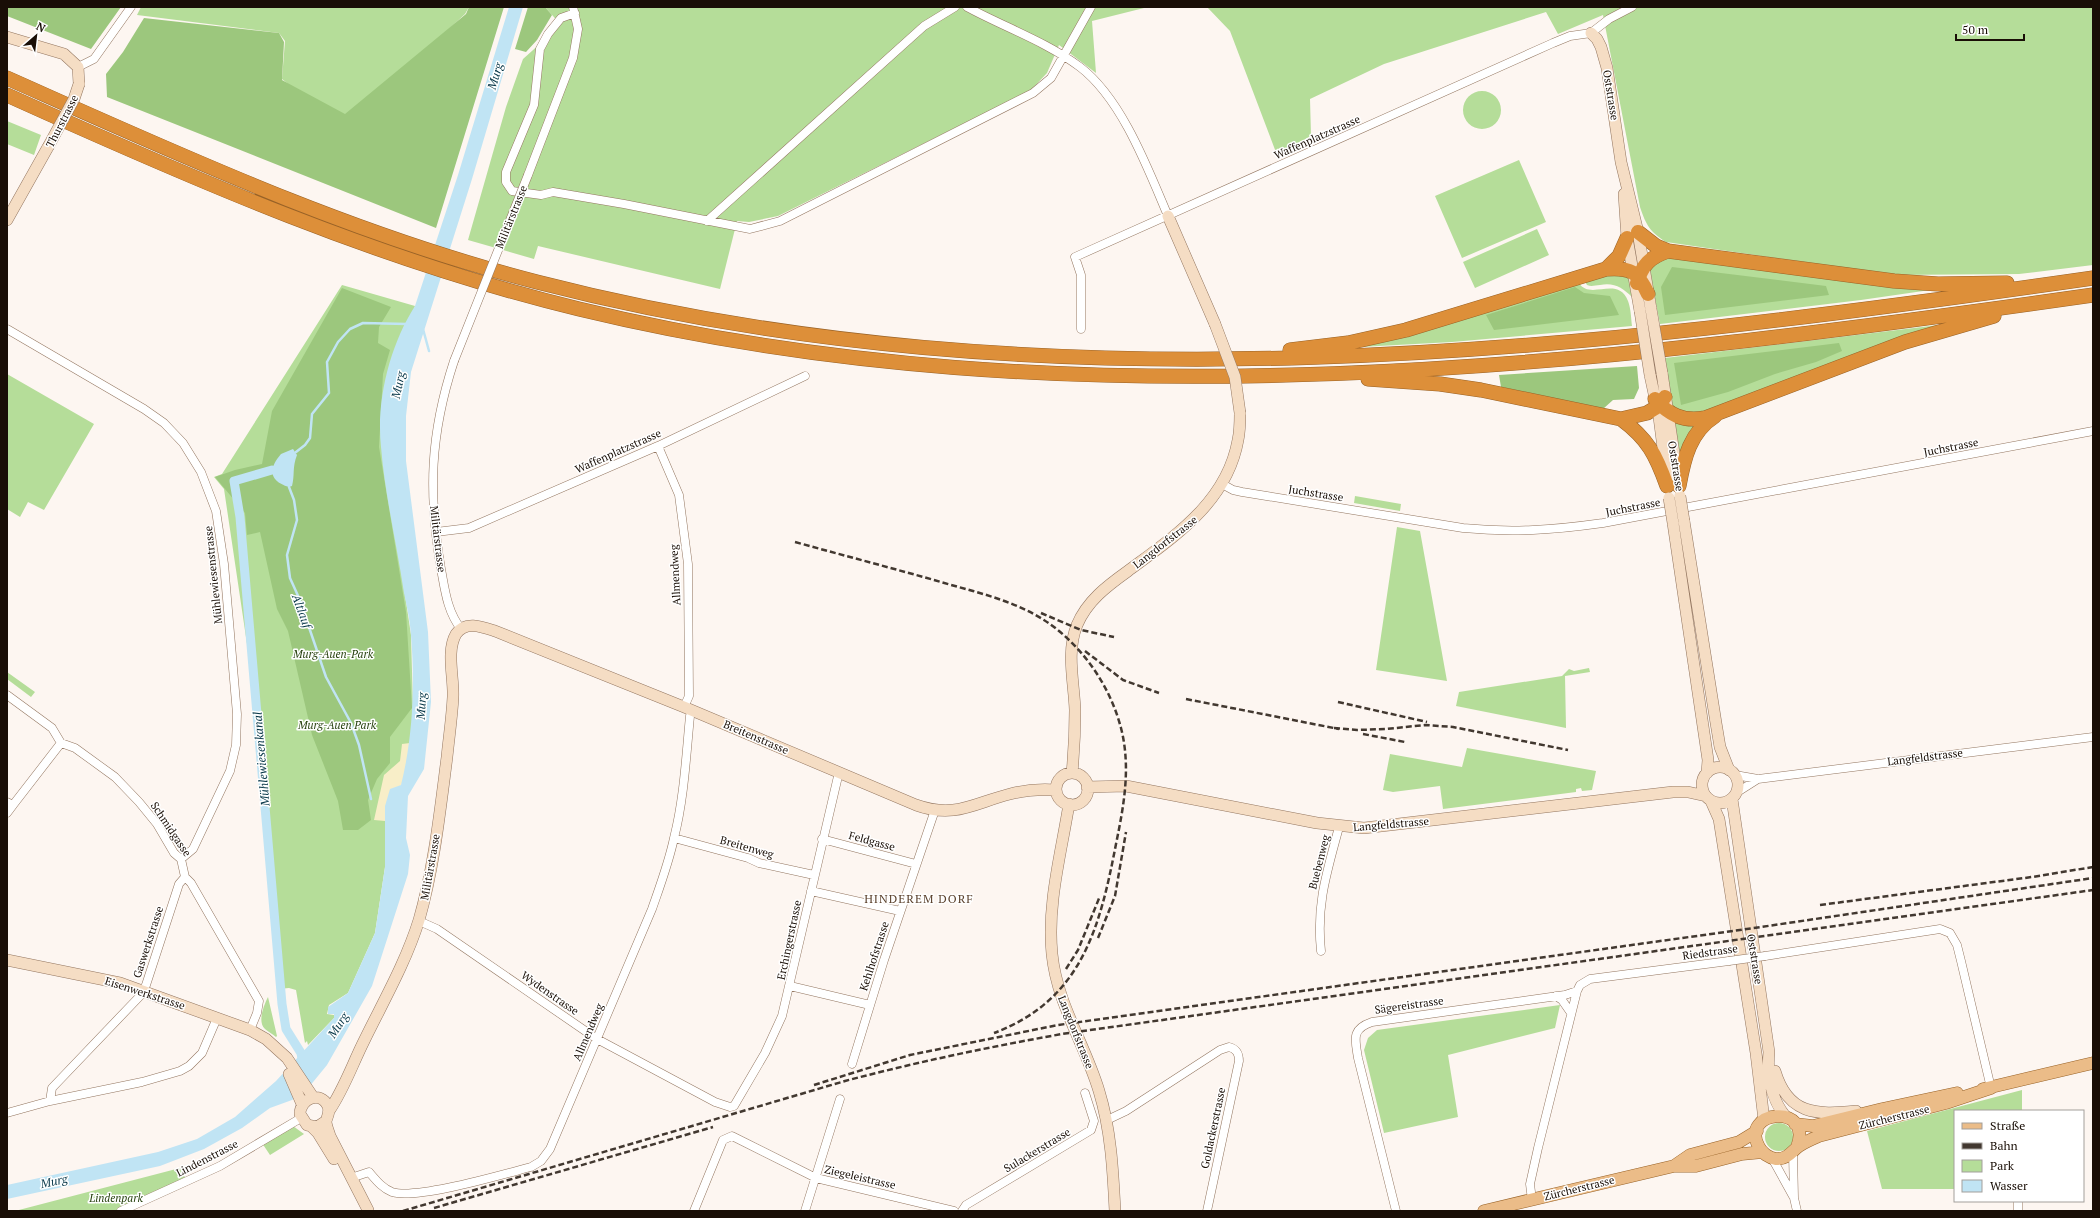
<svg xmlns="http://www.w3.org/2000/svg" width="2100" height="1218" viewBox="0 0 2100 1218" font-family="'PT Serif',serif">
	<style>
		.green { fill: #b5dd99 }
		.forest { fill: #9cc77d }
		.sand { fill: #f8eec8 }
		.water { fill: #c0e4f4 }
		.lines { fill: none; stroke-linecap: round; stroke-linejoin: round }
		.stream { stroke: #c0e4f4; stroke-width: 2.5 }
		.canal { stroke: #c0e4f4; stroke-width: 9 }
		.street-casing { stroke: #937660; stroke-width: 9 }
		.secondary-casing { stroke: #937660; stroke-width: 12 }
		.primary-casing { stroke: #986227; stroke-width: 13 }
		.highway-casing { stroke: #986227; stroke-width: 15 }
		.street { stroke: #fff; stroke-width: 8 }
		.secondary { stroke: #f5ddc4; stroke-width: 11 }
		.primary { stroke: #ebbc88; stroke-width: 12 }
		.highway { stroke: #dd8f39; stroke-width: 14 }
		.rail { stroke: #423830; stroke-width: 2.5; stroke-dasharray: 6 3; stroke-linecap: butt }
		.street-bridge-casing { stroke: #937660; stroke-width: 9; stroke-linecap: butt }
		.secondary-bridge-casing { stroke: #937660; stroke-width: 12; stroke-linecap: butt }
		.street-bridge { stroke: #fff; stroke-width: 8 }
		.secondary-bridge { stroke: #f5ddc4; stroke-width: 11 }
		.labels { text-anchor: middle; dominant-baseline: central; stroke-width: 3; stroke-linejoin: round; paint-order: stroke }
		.street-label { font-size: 11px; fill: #190e06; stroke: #fff }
		.park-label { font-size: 11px; font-style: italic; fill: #25400c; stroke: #fff }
		.water-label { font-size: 12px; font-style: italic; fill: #073748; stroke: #fff }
		.neighbourhood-label { font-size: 12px; letter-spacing: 1px; fill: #593f2a; stroke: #fff }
	</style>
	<rect width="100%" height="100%" fill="#fdf6f1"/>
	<path class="green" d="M141,7H469L465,14L343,128L282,79L285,41L279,33L137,15Z
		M545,7H1148L1092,21L1096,73L1059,45L1047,73L1031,90L778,216L749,222L737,221L720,289L538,246L534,259L468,240L506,107L523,59L561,25Z
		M1207,7H2093V265L2019,274L1892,275L1666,242C1650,232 1646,225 1640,207L1603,15L1558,34L1546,12L1384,64L1310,99L1311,136L1277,155L1230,31Z
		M1463 110a19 19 0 1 1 38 0a19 19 0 1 1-38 0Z
		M7,121L41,135L34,155L7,144Z
		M1519,160L1546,222L1462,258L1435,196Z
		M1537,229L1549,255L1475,288L1463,262Z
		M1669,258L1937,289L1861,300L1660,324L1649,268L1651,263Z
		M1609,273L1629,278L1632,297C1623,288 1614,282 1600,285C1595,285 1592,287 1587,285L1584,280Z
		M1579,283C1590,301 1618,275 1628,301C1631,309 1631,318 1632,326L1452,342L1342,348Z
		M342,285L415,306L381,433L411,635L413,707L419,741L385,806V867L375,933L348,993L329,1005L327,1014L334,1015V1018L308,1045L307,1041L305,1043L296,990L289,988L278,989V976L262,745L224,489L214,477L222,474Z
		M1947,324L1694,415L1672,407L1665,358Z
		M7,374L94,424L44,510L28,502L20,517L7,509Z
		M1674,422L1696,423L1681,452L1679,451Z
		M1355,496L1401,504L1400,511L1354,503Z
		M1397,527L1420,531L1447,681L1376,670Z
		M1589,668L1590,672L1565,676L1566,728L1456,706L1459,692L1562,676L1569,669L1574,671Z
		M7,672L35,692L31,697L7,679Z
		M1467,748L1596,771L1592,790L1582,791L1581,788L1576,789V792L1443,809L1440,786L1393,792L1383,790L1390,754L1462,767Z
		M268,997L277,1036L276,1037C273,1034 268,1032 265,1029C257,1022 264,1005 268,997Z
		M1560,1005L1555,1028L1448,1055L1458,1117L1384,1133L1364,1050L1368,1038L1377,1030Z
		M2022,1090V1111H1955V1189H1882L1867,1131Z
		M1765 1137a14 14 0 1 1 28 0a14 14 0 1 1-28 0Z
		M293,1126L304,1134L270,1155L262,1143Z
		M180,1168L187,1181L121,1211H15Z"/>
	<path class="forest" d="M7,7H121L91,49L7,16Z
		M469,7H504L436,228L107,97L106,74L123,52L144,18L279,33L284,42L282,80L345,114L466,14Z
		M528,7H545L552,15L537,40L526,52L515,49Z
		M1672,267L1826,286L1829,295L1665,315L1661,287Z
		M1575,287L1584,293L1610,296L1619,315L1494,330L1486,315Z
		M342,288L391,307L379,327L378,343L390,350L383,374L379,447L406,612L412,708L390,737V763L377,779L368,800L371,820L358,830H343L338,801L312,735L288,631L277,609L260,532L247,535L245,513L215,477L235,470L262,464L272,411Z
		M1839,343L1842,351L1816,362L1775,374L1728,392L1681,405L1674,363Z
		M1637,366L1639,388L1634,399L1613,400L1603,409L1501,387L1499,375Z"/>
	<path class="sand" d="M410,743L407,773L401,785L395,791L385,821L374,820L384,775L400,761L402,744Z"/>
	<path class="water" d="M509,7H523L472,179L411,372L406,416V461L428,632L431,702L424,769L408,796L406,838L410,855L408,874L372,986L327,1065L309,1087L292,1100L270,1108L242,1128L204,1149L160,1166L7,1199V1185L158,1152L197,1139L235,1117L276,1081L334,1018V1014H328V1007L348,993L375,933L385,867V806L390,789L401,785C413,737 415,685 411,635C410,621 407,607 404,593C397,545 385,496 381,447C376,400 390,345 415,306L458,175Z
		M293,449L297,455C292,468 295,475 292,486L289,487C269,481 268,469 281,454Z"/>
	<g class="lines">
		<path class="stream" d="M423,329L429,351
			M296,452L305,445L310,438L312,414L329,393L327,362L338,342L350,329L363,323L407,324
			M289,487L294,500L297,520L287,555L290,578L299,598L326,677L351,723L359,745L371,799"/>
		<path class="canal" d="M272,470L234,481L240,517L282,1004L286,1029L301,1053L303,1065"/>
		<g class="street-casing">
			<path id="street" d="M967,7C1004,27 1047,42 1080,67C1122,99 1148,169 1168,216
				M575,13L561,18L548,34L540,49L534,105L506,172V182L512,191L541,195L553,192L624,204L750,229L780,221L1033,93L1051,78L1091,7
				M78,67L94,59L131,7
				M528,175L573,58L578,29L573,7
				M707,221L924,26L955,7
				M7,329L144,409L164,423L183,443L201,472L216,511L224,564L237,714L236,745L230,771L193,849L181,859
				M1081,329V275L1075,257L1553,43L1570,36L1591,33L1609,19L1632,7
				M454,361C430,434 428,493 441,569C445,590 447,611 461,629
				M658,446L679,495L688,564L689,696L684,707
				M1222,484L1233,490L1242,492L1463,528C1513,533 1553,530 1603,523L2093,431
				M436,532L469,528L658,446L805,376
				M7,695L52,728L61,743
				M1735,775L1758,779L2093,737
				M1736,793L1758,779
				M7,802L13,805L61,743L75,748L115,777L139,802L157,824L174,853L181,859L185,877L191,883L259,1001L257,1013L250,1030
				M7,813L13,805
				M674,838L748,858L759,863L814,875
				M822,839L916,864
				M811,891L900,911
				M419,921L437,929L597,1039L715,1102L730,1107L734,1106L765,1053L782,1016L839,772
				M1321,951C1316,904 1327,872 1339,827
				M1765,956L1940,929L1950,933L1957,945L1961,961L1991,1088
				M790,986L870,1005
				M1556,996L1562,1000L1571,1013
				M852,1064L884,960L935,810
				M50,1101L52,1088L140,996L146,985L179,884L185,877
				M7,1113L50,1101L142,1082L180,1071L189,1066L202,1053L217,1018
				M1107,1120L1126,1111L1220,1050L1229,1047C1237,1049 1239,1054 1239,1061L1207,1211
				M1793,1153L1794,1198L1797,1211
				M1772,1158L1793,1196
				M351,1178L369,1172C376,1180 382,1188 392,1192C416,1200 504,1174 531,1167L541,1161L550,1149L652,909C660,886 669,862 674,838C684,799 686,757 690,716L692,710
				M1532,1200L1530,1184L1538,1148L1577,991L1580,985L1590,979L1729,961
				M2018,1201V1211
				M121,1211L220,1166L301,1118
				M694,1211L723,1140L732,1136L816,1178L954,1211
				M805,1211L840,1099
				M962,1211L966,1205L1091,1130L1094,1121L1085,1093
				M1396,1211L1358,1058C1355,1039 1351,1029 1372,1022L1565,995L1577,991"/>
		</g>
		<g class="secondary-casing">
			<path id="secondary" d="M1591,33L1597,39L1601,47L1607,68L1621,162L1638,232L1651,309
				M7,37L64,54L78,67L79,84
				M1624,194L1627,238L1640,311
				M1168,216L1215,324
				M7,220L48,147
				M1662,373L1678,480
				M1650,375L1659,417L1667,479
				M1684,521L1716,723L1720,747L1729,770
				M1673,523L1708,760L1707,773
				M1702 785a18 18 0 1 1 36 0a18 18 0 1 1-36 0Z
				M1072,773C1074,752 1075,731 1075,710C1074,682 1066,652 1077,625C1087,601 1107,586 1128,571C1175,536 1227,502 1238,440C1240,431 1240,422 1240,413
				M1056 789a16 16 0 1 1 32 0a16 16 0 1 1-32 0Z
				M1087,787L1126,786L1317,823L1364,828L1673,792H1688L1706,796
				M1732,799L1769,1052C1767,1074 1771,1098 1785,1116
				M1711,801L1719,819L1756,1053L1764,1120
				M1069,804C1061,854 1047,904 1052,954C1057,1004 1085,1044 1099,1091C1111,1130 1113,1171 1115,1211
				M7,960L120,983L250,1030L266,1039L287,1058L313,1097
				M1775,1071C1788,1115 1816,1115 1856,1111
				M289,1074L302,1104
				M329,1111C344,1089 352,1065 364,1041C383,1002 406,962 419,920C434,868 440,811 447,757C449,737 452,717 453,697C454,678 446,651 456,634C465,620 483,627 495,631L684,707L916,805C955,819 974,803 1010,794C1025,790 1041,789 1056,790
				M326,1121L317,1127L307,1125L300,1114C300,1099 320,1090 328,1106C330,1112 328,1115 326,1121C326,1126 329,1132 330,1136L368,1210
				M312,1127L318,1133L334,1159"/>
		</g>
		<g class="primary-casing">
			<path id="primary" d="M1983,1089L2093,1063
				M1795,1124L1813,1126L1882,1109L1957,1093
				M1797,1147C1814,1102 1738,1110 1759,1147C1762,1153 1769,1158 1776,1159C1788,1159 1791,1152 1799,1146C1805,1142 1812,1139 1819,1136L1946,1103L1991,1088
				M1674,1166L1690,1155L1739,1142L1757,1131
				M1484,1211L1674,1166H1696L1742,1154L1763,1152"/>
		</g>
		<g class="highway-casing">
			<path id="highway" d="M7,78C180,155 353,235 537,282C1048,414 1579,352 2093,278
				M7,95C193,179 380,261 579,309C1075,429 1594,366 2093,295
				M1638,232L1656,246L1668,251L1894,281L1938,284L2007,283
				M1606,269L1619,256L1627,238
				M1637,283C1642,265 1650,257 1668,251
				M1290,350L1348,343L1406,330L1606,269C1631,267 1638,272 1648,294
				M1368,379L1440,384L1481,390L1621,419L1647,413L1657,407L1665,397
				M1655,399C1669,415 1683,422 1705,418L1905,342L1994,316
				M1621,419C1648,439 1656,455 1667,486
				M1679,486C1684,458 1690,432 1715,416"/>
		</g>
		<use href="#street" class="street"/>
		<use href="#secondary" class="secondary"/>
		<use href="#primary" class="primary"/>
		<use href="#highway" class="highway"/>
		<path class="rail" d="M795,542C842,555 888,567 934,580C977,593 1023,601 1059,631C1089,656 1111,690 1121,728C1131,767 1124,805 1116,844C1100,927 1082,1000 994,1033
			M1041,613L1081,630L1114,637
			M1085,651L1123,680L1159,693
			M1186,699L1339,729
			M1338,702L1427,722
			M1334,728L1357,730L1386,729L1425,725L1453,727L1568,750
			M1363,734L1405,742
			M1820,905L2032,877L2093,867
			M1098,938L1115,896L1126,832
			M1066,969L1078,950L1100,896
			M814,1085L910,1055L1058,1025L1761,927L2093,878
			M434,1208L713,1127
			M403,1211L845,1081C917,1062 989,1047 1062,1034L2093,890"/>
		<g class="street-bridge-casing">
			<path id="street-bridge" d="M454,361L528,175
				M1729,961L1765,956"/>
		</g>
		<g class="secondary-bridge-casing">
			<path id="secondary-bridge" d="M48,147L74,99L79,84
				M1651,309L1662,373
				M1640,311L1650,375
				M1215,324L1235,377L1240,413
				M1680,496L1684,521
				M1669,498L1673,523"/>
		</g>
		<use href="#street-bridge" class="street-bridge"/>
		<use href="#secondary-bridge" class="secondary-bridge"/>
	</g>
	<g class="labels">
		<g class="street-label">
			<text transform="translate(1611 95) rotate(81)">Oststrasse</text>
			<text transform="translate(62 121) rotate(-63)">Thurstrasse</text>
			<text transform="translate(1317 137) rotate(-24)">Waffenplatzstrasse</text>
			<text transform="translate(511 217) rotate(-68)">Militärstrasse</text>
			<text transform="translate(1951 447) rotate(-11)">Juchstrasse</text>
			<text transform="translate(618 451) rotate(-24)">Waffenplatzstrasse</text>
			<text transform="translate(1676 466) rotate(81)">Oststrasse</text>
			<text transform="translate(1316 493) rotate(9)">Juchstrasse</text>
			<text transform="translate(1633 507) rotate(-11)">Juchstrasse</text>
			<text transform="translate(438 539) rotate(83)">Militärstrasse</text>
			<text transform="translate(1165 542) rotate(-38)">Langdorfstrasse</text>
			<text transform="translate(213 575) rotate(-96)">Mühlewiesenstrasse</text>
			<text transform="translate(675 575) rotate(-93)">Allmendweg</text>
			<text transform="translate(756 737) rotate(23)">Breitenstrasse</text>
			<text transform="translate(1925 757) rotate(-7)">Langfeldstrasse</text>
			<text transform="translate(1391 824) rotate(-5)">Langfeldstrasse</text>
			<text transform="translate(171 829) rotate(56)">Schmidgasse</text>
			<text transform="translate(872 841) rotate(15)">Feldgasse</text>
			<text transform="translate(747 847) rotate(16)">Breitenweg</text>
			<text transform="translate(1319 862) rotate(-76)">Buebenweg</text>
			<text transform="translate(430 867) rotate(-80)">Militärstrasse</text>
			<text transform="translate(789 940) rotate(-78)">Erchingerstrasse</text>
			<text transform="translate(148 942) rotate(-72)">Gaswerkstrasse</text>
			<text transform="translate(1710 952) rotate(-8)">Riedstrasse</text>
			<text transform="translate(874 956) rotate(-72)">Kehlhofstrasse</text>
			<text transform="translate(1755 959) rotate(81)">Oststrasse</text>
			<text transform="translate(145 993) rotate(18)">Eisenwerkstrasse</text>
			<text transform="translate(550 993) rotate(35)">Wydenstrasse</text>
			<text transform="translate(1409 1005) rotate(-8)">Sägereistrasse</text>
			<text transform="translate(588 1032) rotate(-67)">Allmendweg</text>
			<text transform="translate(1076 1032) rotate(68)">Langdorfstrasse</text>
			<text transform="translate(1894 1117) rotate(-14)">Zürcherstrasse</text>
			<text transform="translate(1213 1128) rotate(-78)">Goldackerstrasse</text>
			<text transform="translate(1037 1150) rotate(-31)">Sulackerstrasse</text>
			<text transform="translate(207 1158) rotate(-27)">Lindenstrasse</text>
			<text transform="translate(860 1177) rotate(13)">Ziegeleistrasse</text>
			<text transform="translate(1579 1188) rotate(-14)">Zürcherstrasse</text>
		</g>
		<g class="park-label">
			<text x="333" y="654">Murg-Auen-Park</text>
			<text x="337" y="725">Murg-Auen Park</text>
			<text x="116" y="1198">Lindenpark</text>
		</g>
		<g class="water-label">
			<text transform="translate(495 76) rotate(-73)">Murg</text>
			<text transform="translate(398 385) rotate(-78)">Murg</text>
			<text transform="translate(302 611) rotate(70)">Altlauf</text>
			<text transform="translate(421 706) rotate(-87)">Murg</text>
			<text transform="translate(261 759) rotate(-95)">Mühlewiesenkanal</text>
			<text transform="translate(338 1025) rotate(-57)">Murg</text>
			<text transform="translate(54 1181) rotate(-12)">Murg</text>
		</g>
		<g class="neighbourhood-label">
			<text x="919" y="898">HINDEREM DORF</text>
		</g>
	</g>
	<rect width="2100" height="1218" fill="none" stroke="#190e06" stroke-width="16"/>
	<rect x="1954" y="1110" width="130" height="92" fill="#ffffff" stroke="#a39f9b"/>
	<rect x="1962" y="1123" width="20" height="6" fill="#ebbc88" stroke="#a39f9b"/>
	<text x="1990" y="1130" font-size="12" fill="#190e06">Straße</text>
	<rect x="1962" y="1143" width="20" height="6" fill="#423830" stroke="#a39f9b"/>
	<text x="1990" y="1150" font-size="12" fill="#190e06">Bahn</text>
	<rect x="1962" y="1160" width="20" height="12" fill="#b5dd99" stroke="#a39f9b"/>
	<text x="1990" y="1170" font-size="12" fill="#190e06">Park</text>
	<rect x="1962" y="1180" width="20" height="12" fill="#c0e4f4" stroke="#a39f9b"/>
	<text x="1990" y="1190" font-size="12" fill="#190e06">Wasser</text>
	<g transform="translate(36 36) rotate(28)" stroke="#ffffff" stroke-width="3" paint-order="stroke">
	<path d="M0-3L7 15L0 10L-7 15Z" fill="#190e06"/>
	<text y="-6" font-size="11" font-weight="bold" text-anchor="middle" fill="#190e06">N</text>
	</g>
	<path d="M1956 34v6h68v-6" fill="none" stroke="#190e06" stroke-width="2"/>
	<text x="1962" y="34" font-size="12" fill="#190e06" stroke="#ffffff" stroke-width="3" paint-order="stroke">50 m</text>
</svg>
